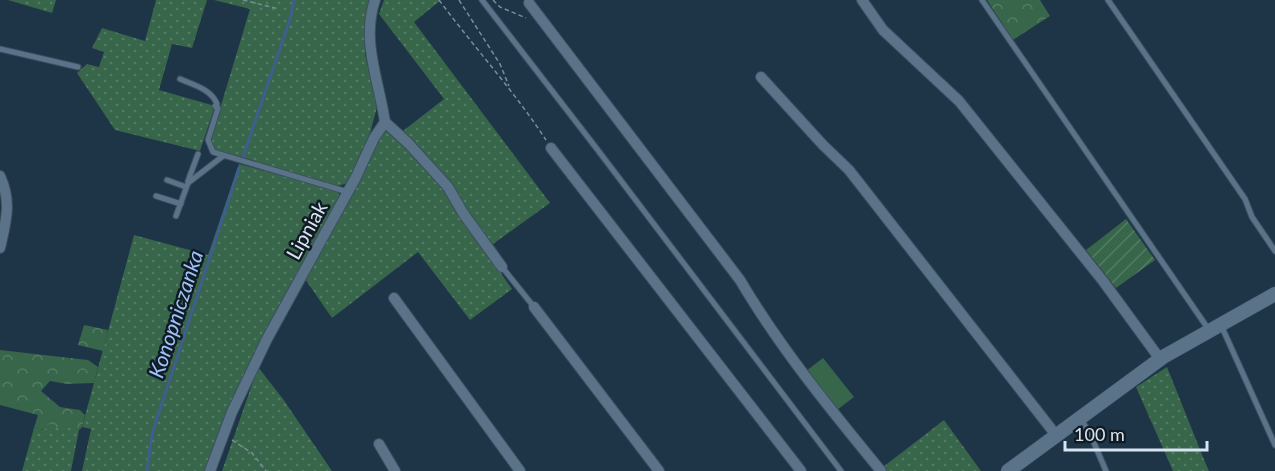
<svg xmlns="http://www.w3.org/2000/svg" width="1275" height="471" viewBox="0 0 1275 471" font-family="Lato,sans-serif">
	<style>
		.grass { fill: url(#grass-dots) }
		.forest { fill: url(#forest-crowns) }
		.park { fill: #37664a }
		.garden { fill: url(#garden-furrows) }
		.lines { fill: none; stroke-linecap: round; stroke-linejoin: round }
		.stream { stroke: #3f5d8d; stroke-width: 3 }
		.service-casing { stroke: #3c4f60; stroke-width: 7 }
		.minor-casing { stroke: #3c4f60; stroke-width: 12 }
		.tertiary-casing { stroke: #3c4f60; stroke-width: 15 }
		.path { stroke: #7a8b9b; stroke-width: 1.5; stroke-dasharray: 4.5 3; stroke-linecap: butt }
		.service { stroke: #5b7389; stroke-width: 5 }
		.minor { stroke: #5b7389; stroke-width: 10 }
		.tertiary { stroke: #5b7389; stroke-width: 14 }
		.labels { text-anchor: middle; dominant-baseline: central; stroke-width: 5; stroke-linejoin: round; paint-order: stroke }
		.street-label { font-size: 20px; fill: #d7e4f1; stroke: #111b23 }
		.water-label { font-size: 21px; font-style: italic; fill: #9ec3fd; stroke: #111b23 }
	</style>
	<defs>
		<pattern id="grass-dots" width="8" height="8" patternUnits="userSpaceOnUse" patternTransform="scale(1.5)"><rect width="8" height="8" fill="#37664a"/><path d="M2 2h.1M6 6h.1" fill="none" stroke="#537c65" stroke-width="1.8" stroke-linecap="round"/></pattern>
		<pattern id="forest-crowns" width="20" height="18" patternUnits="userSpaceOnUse" patternTransform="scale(1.5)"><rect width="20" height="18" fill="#37664a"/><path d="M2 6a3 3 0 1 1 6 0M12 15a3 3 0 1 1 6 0" fill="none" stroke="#537c65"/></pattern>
		<pattern id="garden-furrows" width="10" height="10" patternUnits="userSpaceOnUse" patternTransform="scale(1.5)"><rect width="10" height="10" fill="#37664a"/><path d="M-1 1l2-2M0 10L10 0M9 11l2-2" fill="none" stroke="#537c65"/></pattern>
	</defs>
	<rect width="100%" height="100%" fill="#1e3447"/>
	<path class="grass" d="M8,0H56L52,13Z
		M156,0H207L192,48L172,44L159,90L215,106L200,151L115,130L77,73L87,64L99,67L104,52L92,48L102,28L145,41Z
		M214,0H371L365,37V54L377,107L367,145L348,183L338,186L226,154L214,149L210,142L250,9Z
		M384,0H441L414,22L550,203L493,244L504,260L496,266L512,289L470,320L418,252L332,318L303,276L385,122L399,134L444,99L379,14Z
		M239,164L337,190L339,193L338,201L207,471H82L91,429L82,427L79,430L71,471H22L34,428L44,430L48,424L82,427L134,235L208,255Z
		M258,367L283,399L332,471H222Z
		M1167,367L1205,462L1209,471H1173L1136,387Z
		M944,420L981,471H886L883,467Z"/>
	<path class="forest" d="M987,0H1040L1050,16L1013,40Z
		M84,325L108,330L103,351L78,345Z
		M0,350L88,360L98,367L94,383L67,384L50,381L41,391L60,407L80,410L85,415L82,427L60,429L49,424L44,430L34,428L38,415L0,405Z"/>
	<path class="park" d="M823,358L854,397L837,410L806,371Z"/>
	<path class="garden" d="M1126,219L1155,260L1116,288L1086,250Z"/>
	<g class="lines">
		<path class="stream" d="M243,157L290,19L294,0
			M147,471L152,434L239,168"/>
		<g class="service-casing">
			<path id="service" d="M482,0L597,149L841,471
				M982,0L1209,330
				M1108,0L1245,199L1252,217L1275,251
				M0,49L78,67
				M180,79C194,85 211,89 217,104L215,106L218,108L208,140L213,152L348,192
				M167,180L186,187
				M188,181L198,154
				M156,196L181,204
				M176,216L188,183L223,156
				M502,267L534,307
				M1221,325L1275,445
				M1081,419L1091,436L1106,471"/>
		</g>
		<g class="minor-casing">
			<path id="minor" d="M862,0L883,30L959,101L1103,281L1160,359
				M529,3L740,280C780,348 831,410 881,471
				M761,77L823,145L849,170L1056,435
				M385,122L409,144L448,187L463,213L502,267
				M551,148L801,471
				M0,176C12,202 6,221 0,248
				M394,298L520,471
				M534,307L659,471
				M379,444L395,471
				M210,471L232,412L267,339L356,177L374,138L385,122C379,81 361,41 375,0"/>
		</g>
		<g class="tertiary-casing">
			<path id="tertiary" d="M1008,471L1163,357L1275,294"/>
		</g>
		<path class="path" d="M243,0L279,9
			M439,0C474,47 514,91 546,140
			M459,0L500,64L509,86
			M493,0L500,7L526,18
			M232,440L252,453L266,471"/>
		<use href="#service" class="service"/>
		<use href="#minor" class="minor"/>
		<use href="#tertiary" class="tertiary"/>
	</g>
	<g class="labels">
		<g class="street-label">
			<text transform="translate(306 230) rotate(-61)">Lipniak</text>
		</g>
		<g class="water-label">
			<text transform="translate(175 314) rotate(-72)">Konopniczanka</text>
		</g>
	</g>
	<path d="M1065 441v9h142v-9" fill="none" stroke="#d7e4f1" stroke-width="3"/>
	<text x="1074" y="441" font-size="18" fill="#d7e4f1" stroke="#111b23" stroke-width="4.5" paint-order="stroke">100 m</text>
</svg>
